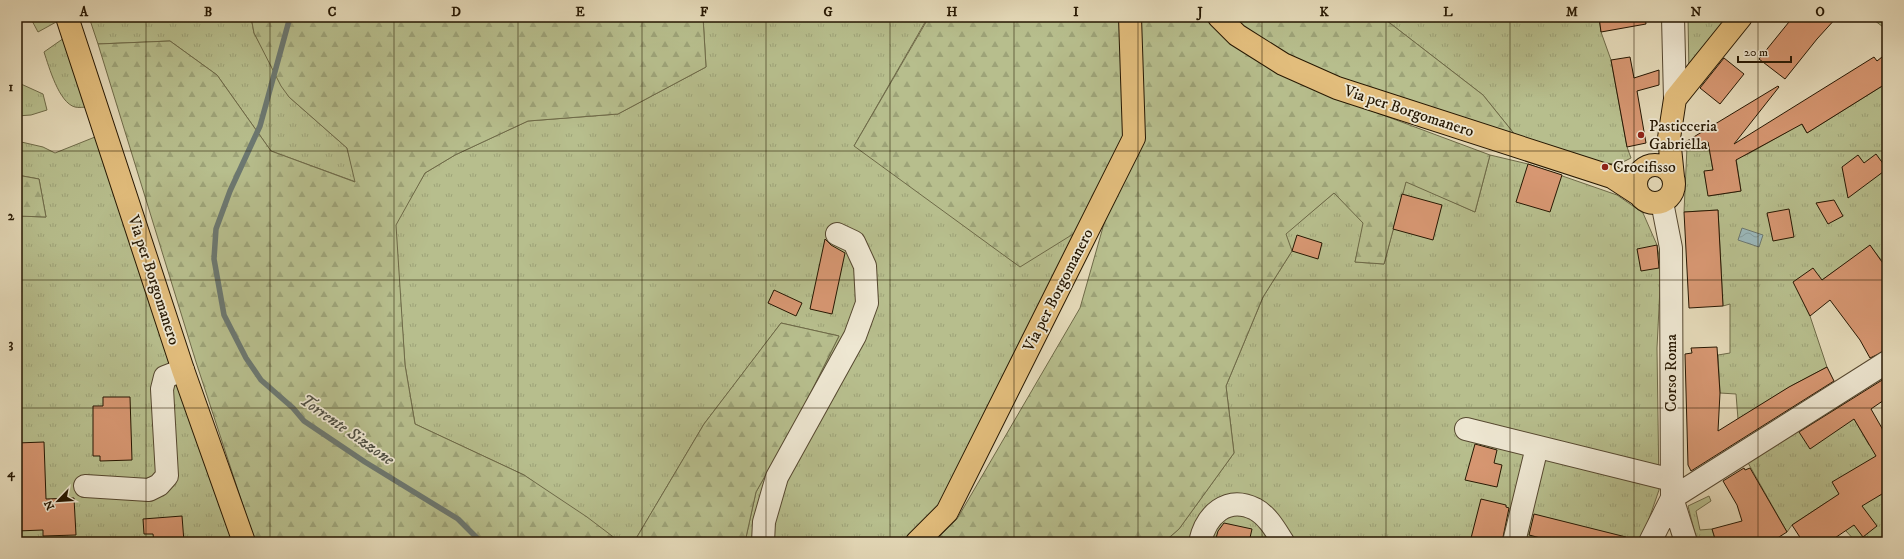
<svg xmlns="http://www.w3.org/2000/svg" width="1904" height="559" viewBox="0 0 1904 559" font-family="'IM FELL DW Pica',serif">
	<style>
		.grass { fill: url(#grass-tufts); stroke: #6e6a48 }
		.forest { fill: url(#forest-firs); stroke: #6e6a48 }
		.water { fill: url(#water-waves); stroke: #6c7871 }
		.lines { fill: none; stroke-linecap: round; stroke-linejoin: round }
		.stream { stroke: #6c7871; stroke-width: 5.5 }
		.building { fill: #d79772; stroke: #261702 }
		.minor-casing { stroke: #564830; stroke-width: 24 }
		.major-casing { stroke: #261702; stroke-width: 24 }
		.minor { stroke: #eee7d2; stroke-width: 22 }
		.major { stroke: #e2bd7c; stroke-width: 22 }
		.grid { fill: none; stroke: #261702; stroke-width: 1; stroke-opacity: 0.55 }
		.poi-dot { fill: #8f2418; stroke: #eee7d2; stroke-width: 1.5 }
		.labels { text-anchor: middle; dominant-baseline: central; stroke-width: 3.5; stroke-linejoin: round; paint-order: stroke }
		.street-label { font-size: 16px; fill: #261702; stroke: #eee7d2 }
		.poi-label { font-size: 16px; fill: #261702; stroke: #eee7d2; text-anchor: start }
		.water-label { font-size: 17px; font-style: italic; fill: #4f4f43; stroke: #eee7d2 }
		.neatline { fill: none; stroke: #261702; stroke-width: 1.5 }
		.grid-label { font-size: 13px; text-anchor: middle; font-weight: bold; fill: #261702 }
	</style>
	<defs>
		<pattern id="grass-tufts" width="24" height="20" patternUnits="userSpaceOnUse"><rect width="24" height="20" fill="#b7be8d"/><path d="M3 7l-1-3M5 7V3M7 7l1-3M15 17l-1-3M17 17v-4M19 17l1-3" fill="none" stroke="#9da378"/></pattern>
		<pattern id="forest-firs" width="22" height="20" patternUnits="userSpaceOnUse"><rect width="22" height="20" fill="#b7be8d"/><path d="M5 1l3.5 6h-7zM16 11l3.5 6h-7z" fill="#9da378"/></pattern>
		<pattern id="water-waves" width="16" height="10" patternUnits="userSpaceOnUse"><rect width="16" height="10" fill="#9bb8bb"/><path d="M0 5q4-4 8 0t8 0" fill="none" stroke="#859d9f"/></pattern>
	</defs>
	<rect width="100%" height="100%" fill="#e5dab9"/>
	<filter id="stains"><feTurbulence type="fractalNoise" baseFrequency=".005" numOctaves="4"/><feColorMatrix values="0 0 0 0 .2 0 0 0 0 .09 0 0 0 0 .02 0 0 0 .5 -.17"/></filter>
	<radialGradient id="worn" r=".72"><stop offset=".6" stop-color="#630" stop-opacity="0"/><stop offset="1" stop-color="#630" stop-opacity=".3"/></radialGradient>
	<path class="grass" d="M30,17H57L58,21L38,32Z
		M89,17H251L254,33L289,97L347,148L356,182L271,151L217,75L170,41L98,44Z
		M703,17H928L854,146L1078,230L1036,322L930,521L904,542H745L756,492L799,416L839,336L781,323L704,424L634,542H619L524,475L415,424L405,365L395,225L425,173L455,155L528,121L618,114L706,67Z
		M1382,17H1599L1601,32L1611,60L1627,147L1631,158L1619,164L1602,163L1516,136L1483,95Z
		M1688,17H1730L1689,73Z
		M1870,17H1887V30Z
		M64,38L88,107C84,107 78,108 75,107C59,103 49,67 44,52Z
		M1887,83V267L1870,246L1822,280L1794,282L1810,316L1827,367L1793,385L1738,419L1736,394L1720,393L1718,355L1730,353V304L1723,306L1718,210L1684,212L1687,147L1708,142L1713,170L1704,172L1709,196L1741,191L1736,158L1748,154L1787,132L1794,112L1807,133Z
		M21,84L43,94L47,110L31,115L17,116V91Z
		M100,135L234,542H17V216L46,217L39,179L17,175V141L43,147L55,153Z
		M1490,155L1528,164L1617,195L1643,213L1657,245L1661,267L1657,348L1659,490L1641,542H1164L1179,529L1234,453L1226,386L1263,297L1292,251L1285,234L1334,193L1364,223L1355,262L1384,264L1406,181L1475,212Z
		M1841,396L1869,445L1887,446V542H1856L1846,531L1827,502L1792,525L1787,532L1747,461Z
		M1709,496L1711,501L1696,511L1700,530L1712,529L1716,542H1697L1688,506Z"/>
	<path class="forest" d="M251,17H703L706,67L618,114L528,121L455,155L425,173L396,225L405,365L415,424L524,475L587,517L620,542H255L196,362L98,44L170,41L217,75L271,151L355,182L347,148L289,97L281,86L254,33Z
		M929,17H1382L1483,95L1516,136L1335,78L1305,86L1490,155L1475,212L1406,182L1384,264L1355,262L1363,223L1334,193L1286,234L1292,251L1263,297L1226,386L1234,453L1179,529L1164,542H934L957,519L1080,308L1107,213L1020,267L854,146Z
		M17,175L39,179L46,217L17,216Z
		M781,323L839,336L799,416L756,492L745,542H634L704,424Z"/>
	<path class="water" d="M1742,228L1763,235L1759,247L1738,240Z"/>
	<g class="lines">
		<path class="stream" d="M290,17L260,126L230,191L216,229L214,259L224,315L246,358L261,380L293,408L304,421L365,462L458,519L481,542"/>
	</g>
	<path class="building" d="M1599,17H1645L1646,24L1601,32Z
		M1793,17H1837L1817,39L1785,79L1759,59Z
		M1887,53V83L1807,133L1802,124L1736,160L1741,191L1708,196L1704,171L1713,170L1708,142L1683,148L1682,144L1778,86L1779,87L1734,144L1874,57L1877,61Z
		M1630,57L1634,78L1659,70V85L1637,91L1646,143L1627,147L1611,60Z
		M1724,58L1744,74L1720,104L1700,88Z
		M1876,154L1887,169L1848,198L1842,167L1858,155L1864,163Z
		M1528,164L1562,175L1550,212L1516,202Z
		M1402,194L1442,205L1433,240L1393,229Z
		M1834,200L1843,216L1828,224L1816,203Z
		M1789,209L1794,237L1773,241L1767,213Z
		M1718,210L1723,306L1689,308L1684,212Z
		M1297,235L1322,243L1318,259L1292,251Z
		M825,239L831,245L845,253L832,314L810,309Z
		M1657,245L1659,268L1641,271L1637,249Z
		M1870,245L1887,269V350L1870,358L1860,340L1830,300L1810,316L1793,282L1813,268L1822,280Z
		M774,290L802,303L796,316L768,303Z
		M1717,347L1720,393L1718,431L1789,387L1827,367L1834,381L1691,471L1688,465L1685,354L1692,353L1691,348Z
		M1887,377V398L1871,409L1887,437V491L1862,506L1877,526L1863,537L1854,525L1829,542H1803L1792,525L1839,494L1832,482L1876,456L1854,419L1810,449L1799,432Z
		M103,397H130L132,460L100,461V456H93V406H103Z
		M44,442L46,499L74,498L76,535L43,536V530L17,531V443Z
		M1475,444L1497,450L1494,463L1502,465L1497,487L1465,480Z
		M1744,468L1745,470L1750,468L1787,532L1771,542H1716L1712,529L1742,521L1737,505L1723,481Z
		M1481,499L1506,505V507L1509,508L1502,542H1470Z
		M1534,514L1626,537L1625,542H1556L1529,535Z
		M182,516L184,542H154L153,534H144L143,519Z
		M1224,523L1252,529L1249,542H1215L1218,531Z"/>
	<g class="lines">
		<g class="minor-casing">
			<path id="minor" d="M1673,17L1675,99
				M1662,202L1671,248L1672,498L1686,542
				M1466,429L1672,480
				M85,486L149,490L159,485L167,476L162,389L165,377L183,370
				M763,542L764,522L777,477L855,336L867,303L865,266L854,242L837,234
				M1200,542C1206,515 1227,495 1255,509C1268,516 1276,531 1283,542
				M1514,542L1537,447
				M1650,542L1672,498L1887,362"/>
		</g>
		<g class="major-casing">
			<path id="major" d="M67,17L183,370L244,542
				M1219,17L1237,35L1283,64L1337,88L1612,177L1638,194
				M1636 184a19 19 0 1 1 38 0a19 19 0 1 1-38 0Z
				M1673,177L1669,138L1675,99L1741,17
				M917,542L947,512L1134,138L1130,17"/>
		</g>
		<use href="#minor" class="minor"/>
		<use href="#major" class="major"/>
	</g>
	<path class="grid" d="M146,17V542M270,17V542M394,17V542M518,17V542M642,17V542M766,17V542M890,17V542M1014,17V542M1138,17V542M1262,17V542M1386,17V542M1510,17V542M1634,17V542M1758,17V542M17,151H1887M17,280H1887M17,408H1887"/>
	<g class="poi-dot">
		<circle cx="1641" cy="135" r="4"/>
		<circle cx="1605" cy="167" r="4"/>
	</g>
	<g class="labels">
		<g class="street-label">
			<text transform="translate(1409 111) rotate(18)">Via per Borgomanero</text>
			<text transform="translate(154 280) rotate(72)">Via per Borgomanero</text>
			<text transform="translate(1058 290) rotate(-63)">Via per Borgomanero</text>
			<text transform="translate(1671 373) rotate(-90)">Corso Roma</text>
		</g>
		<g class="poi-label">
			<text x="1649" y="126">Pasticceria<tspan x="1649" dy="18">Gabriella</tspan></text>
			<text x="1613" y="167">Crocifisso</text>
		</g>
		<g class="water-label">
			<text transform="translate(347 430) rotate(35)">Torrente Sizzone</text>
		</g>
	</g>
	<rect width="1904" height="559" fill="none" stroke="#e5dab9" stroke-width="44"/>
	<g transform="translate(58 501) rotate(245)" stroke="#eee7d2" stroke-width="3" paint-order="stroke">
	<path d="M0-3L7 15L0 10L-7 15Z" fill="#261702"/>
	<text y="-6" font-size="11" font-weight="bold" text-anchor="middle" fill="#261702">N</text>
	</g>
	<path d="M1738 56v6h53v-6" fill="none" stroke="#261702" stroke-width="2"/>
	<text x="1744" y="56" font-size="12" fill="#261702" stroke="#eee7d2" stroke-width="3" paint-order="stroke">20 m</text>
	<rect x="22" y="22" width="1860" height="515" class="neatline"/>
	<g class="grid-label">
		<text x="84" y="16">A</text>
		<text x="208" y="16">B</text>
		<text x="332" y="16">C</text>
		<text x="456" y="16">D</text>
		<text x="580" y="16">E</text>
		<text x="704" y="16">F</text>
		<text x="828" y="16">G</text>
		<text x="952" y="16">H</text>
		<text x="1076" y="16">I</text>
		<text x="1200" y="16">J</text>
		<text x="1324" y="16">K</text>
		<text x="1448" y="16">L</text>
		<text x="1572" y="16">M</text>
		<text x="1696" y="16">N</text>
		<text x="1820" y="16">O</text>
		<text x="11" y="91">1</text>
		<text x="11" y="220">2</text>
		<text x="11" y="348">3</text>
		<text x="11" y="477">4</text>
	</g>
	<rect width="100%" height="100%" filter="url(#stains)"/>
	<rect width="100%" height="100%" fill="url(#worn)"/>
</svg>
